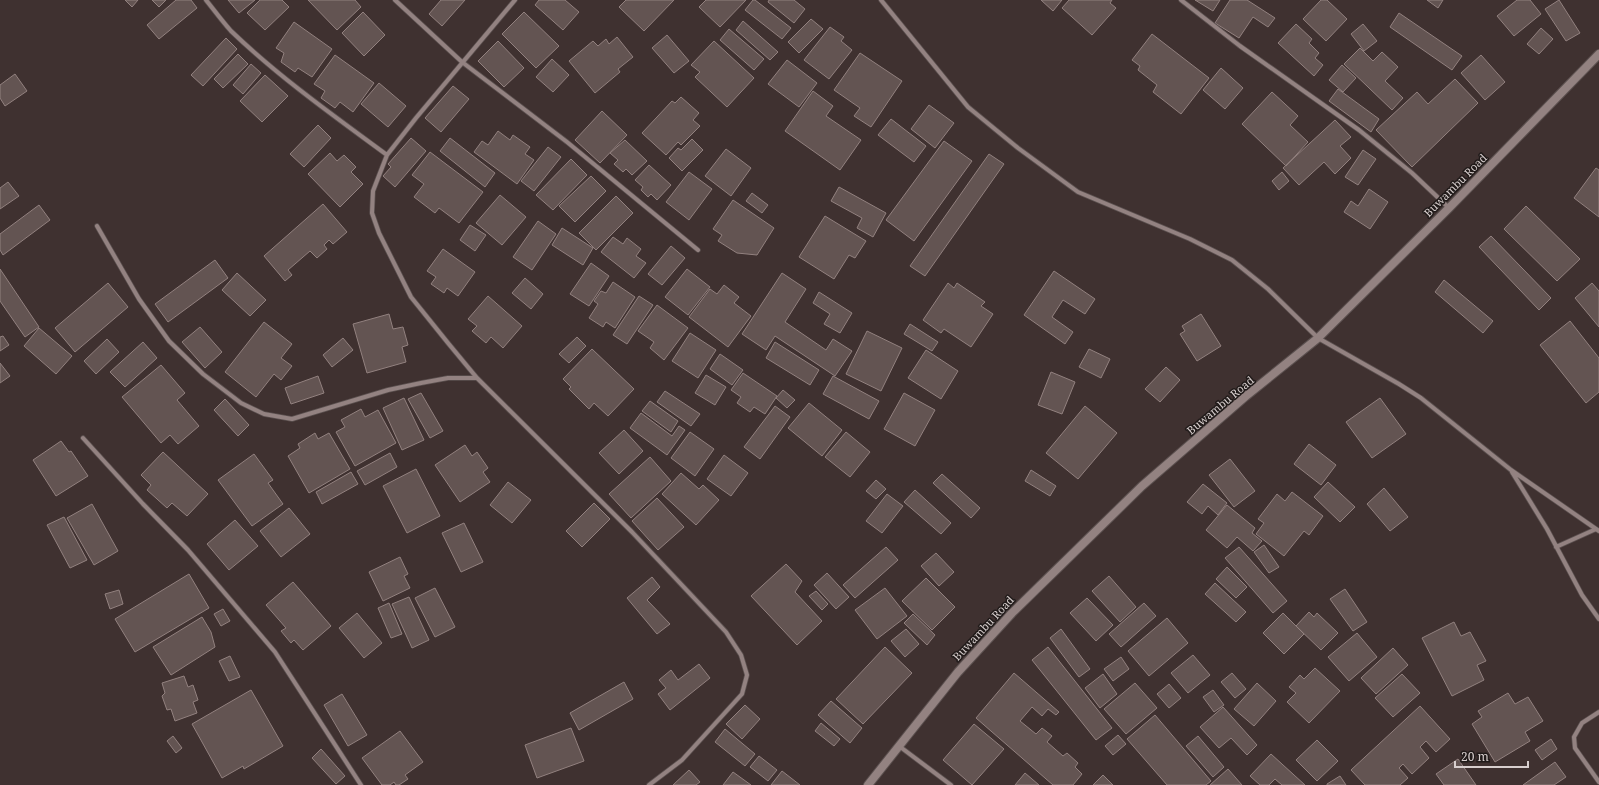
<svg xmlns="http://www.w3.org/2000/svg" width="1599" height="785" viewBox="0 0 1599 785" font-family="'Noto Serif',serif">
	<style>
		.building { fill: #635452; stroke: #92817f }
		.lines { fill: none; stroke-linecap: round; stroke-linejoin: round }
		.street-casing { stroke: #5b504f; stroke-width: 5.5 }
		.secondary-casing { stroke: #5b504f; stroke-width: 10 }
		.street { stroke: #938281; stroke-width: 4 }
		.secondary { stroke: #938281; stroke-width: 8 }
		.labels { text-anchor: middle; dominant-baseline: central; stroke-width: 3; stroke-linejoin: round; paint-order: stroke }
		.street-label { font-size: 11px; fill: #d8cfce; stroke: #211b1a }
	</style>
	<rect width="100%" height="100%" fill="#3f3130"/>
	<path class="building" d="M125,0H138L132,7Z
		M152,0H166L159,7Z
		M176,0H191L197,8L159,39L147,25Z
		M228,0H255L239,13Z
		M260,0H282L289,7L265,30L247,13Z
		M308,0H355L361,7L337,30Z
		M441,0H465L442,26L429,14Z
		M539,0H565L579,12L563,30L535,5Z
		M626,0H674L644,31L619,7Z
		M706,0H746L720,27L699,7Z
		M753,0H755L791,28L782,39L745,10Z
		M769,0H794L805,9L794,23L768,2Z
		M1041,0H1062L1053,11Z
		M1069,0H1112L1110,3L1116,8L1092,35L1062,8Z
		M1195,0H1220L1213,11Z
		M1230,0H1247L1275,18L1268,27L1253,17L1239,38L1215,23Z
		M1321,0H1327L1347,19L1326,41L1303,19Z
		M1427,0H1443L1438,8Z
		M1517,0H1530L1541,14L1514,36L1497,16Z
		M1559,0L1580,33L1566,41L1545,9Z
		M363,12L385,35L364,56L342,33Z
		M524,12L559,46L536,68L502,34Z
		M1399,13L1462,56L1452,70L1390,27Z
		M811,19L823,29L799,53L788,42Z
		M743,21L778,52L770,60L736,30Z
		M294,22L332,49L312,77L298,68L295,72L281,62L284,53L276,48Z
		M1296,24L1312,39L1309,43L1319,53L1315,58L1323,65L1314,76L1278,43Z
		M1363,24L1377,41L1364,51L1351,34Z
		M830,27L844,37L841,41L852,50L829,79L804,60Z
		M1541,28L1553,39L1539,54L1527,44Z
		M729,29L764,59L754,70L720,40Z
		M1152,34L1209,78L1181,114L1153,92L1157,85L1138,70L1140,66L1132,60Z
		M667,35L689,61L674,73L652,48Z
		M617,37L633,57L618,69L620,72L595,93L569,61L593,41L598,46L606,39L609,44Z
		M226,38L237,49L203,86L191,75Z
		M498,41L524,68L504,87L478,61Z
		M714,41L754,78L727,107L695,77L700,72L691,65Z
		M1360,48L1373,61L1382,52L1398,67L1385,81L1403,98L1392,110L1344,64Z
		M860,53L902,81L871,127L854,116L860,108L834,90Z
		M238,54L248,64L223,88L214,79Z
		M335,55L374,83L353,112L340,102L335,108L321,98L325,91L314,84Z
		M1481,55L1505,82L1485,100L1461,73Z
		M552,59L569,75L553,92L536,77Z
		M787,60L817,83L799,107L768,84Z
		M251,64L261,73L243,94L233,85Z
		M1342,65L1356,78L1343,92L1329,80Z
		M1221,68L1243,88L1225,109L1203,90Z
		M15,74L27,91L5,106L0,98V85Z
		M265,75L288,96L262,122L240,101Z
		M1455,79L1478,103L1412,167L1376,130L1417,92L1428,104Z
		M379,83L406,106L388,127L361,104Z
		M453,86L469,99L441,132L425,118Z
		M1338,89L1379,119L1371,132L1329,101Z
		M813,91L833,106L826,116L861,140L840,170L785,131Z
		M1272,92L1298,116L1290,125L1308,142L1286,166L1242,124Z
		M681,97L699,113L693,120L700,126L681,145L678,142L666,155L642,133L672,101L675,103Z
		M929,105L954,123L935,148L911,129Z
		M602,111L627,135L600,163L575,140Z
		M891,119L926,146L914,162L878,135Z
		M1335,120L1351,137L1340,146L1351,158L1335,174L1324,162L1299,185L1283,168Z
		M318,125L331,138L304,167L290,154Z
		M498,131L510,140L513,135L530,147L525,154L534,160L517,184L474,152L482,141L488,145Z
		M411,138L426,151L395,187L383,176L391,167L388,164Z
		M450,138L495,173L485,187L440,151Z
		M692,139L703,150L682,171L669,158L678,148L681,150Z
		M625,140L647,161L632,175L626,169L623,172L614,164L618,160L610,153Z
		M944,141L972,161L914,241L886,220Z
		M548,147L561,157L534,191L521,181Z
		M726,149L751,168L731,196L705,176Z
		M1363,150L1376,159L1358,185L1345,177Z
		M430,152L483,192L459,223L439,208L435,213L414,197L424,184L412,175Z
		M330,153L337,161L344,155L356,167L351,172L363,184L340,207L308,174Z
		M989,154L1004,164L925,276L910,266Z
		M571,159L587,175L553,210L536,195Z
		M649,165L671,185L657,200L651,194L648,197L641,190L643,187L635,180Z
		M1596,168L1599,170V217L1574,198Z
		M689,172L712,189L689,220L666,202Z
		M1282,172L1289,181L1279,190L1272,181Z
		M591,176L606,191L575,222L559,206Z
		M8,182L19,196L0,209V188Z
		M839,187L886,213L873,237L857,228L862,218L831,201Z
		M1369,189L1388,202L1370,229L1344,212L1351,201L1358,206Z
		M752,193L768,205L762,213L746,201Z
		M500,195L526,217L502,245L476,223Z
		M616,196L633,213L596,250L579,233Z
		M733,200L774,228L757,255L737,253L718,241L722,235L713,229Z
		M323,204L347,232L333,244L329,240L324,245L327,249L317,258L310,251L288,270L292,275L285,281L264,256Z
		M39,205L50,220L3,255L0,250V234Z
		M1526,206L1580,259L1557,281L1504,229Z
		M825,216L866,241L855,258L849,255L834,279L799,257Z
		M538,221L556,234L532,270L513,257Z
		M470,225L486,235L475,251L460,240Z
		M562,228L593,248L583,265L552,245Z
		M1491,236L1551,298L1539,310L1479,247Z
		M613,237L623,244L627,238L641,249L636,256L646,263L634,278L601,252Z
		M671,246L685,258L662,285L648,274Z
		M443,249L475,272L458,296L447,288L444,293L431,284L436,277L427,271Z
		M215,260L228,278L168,322L155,304Z
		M591,263L609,276L589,306L570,294Z
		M0,269L39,327L25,337L0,301Z
		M687,269L710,287L688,315L665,297Z
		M1054,271L1095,299L1085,314L1063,300L1052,317L1073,332L1065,344L1024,315Z
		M237,273L266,300L250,316L222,290Z
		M782,273L806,289L785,322L826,350L833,339L852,351L835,376L775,336L766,350L742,334Z
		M525,278L543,294L531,309L512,293Z
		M1444,280L1493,321L1483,333L1435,292Z
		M613,282L635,297L615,328L606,322L603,327L589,318L598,304L594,301L601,291L606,293Z
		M108,283L128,307L75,352L55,328Z
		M948,283L954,288L957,283L985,302L981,306L993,314L971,347L944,329L941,333L923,320Z
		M1592,283L1599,291V327L1575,298Z
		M724,285L739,297L734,303L751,316L728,347L689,317L710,289L717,294Z
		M819,292L852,313L840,333L824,324L830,314L813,303Z
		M488,296L522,326L503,348L491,337L486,343L472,331L477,326L468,319Z
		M639,296L653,305L627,344L613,335Z
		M657,305L688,328L664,360L650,348L654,342L638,331Z
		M389,314L393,329L403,327L408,345L402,347L406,362L367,373L353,324Z
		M1201,314L1221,346L1197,361L1180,334L1185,331L1182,326Z
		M1570,321L1599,358V392L1586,403L1540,345Z
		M264,322L292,344L281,358L292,366L281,380L274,374L256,397L225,372Z
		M910,324L938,342L932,351L904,334Z
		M200,327L222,352L205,368L182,342Z
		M39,328L72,356L56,374L24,346Z
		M867,331L902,348L881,391L846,374Z
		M690,333L716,350L698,378L672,361Z
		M3,336L9,345L0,351V337Z
		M577,337L586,346L569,363L559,354Z
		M343,338L353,350L332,367L323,355Z
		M107,339L119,352L96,374L84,361Z
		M143,342L157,358L125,387L110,372Z
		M775,342L819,370L810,385L766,358Z
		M592,349L634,389L608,416L594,403L589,409L569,389L571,387L563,379Z
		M1089,349L1110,359L1101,378L1079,367Z
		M926,350L958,371L941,399L908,378Z
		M720,354L743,370L732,385L710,369Z
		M0,363L10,376L0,383Z
		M161,365L185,393L177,400L199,426L178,444L170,435L161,443L122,397Z
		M1166,367L1180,380L1160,402L1145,389Z
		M1051,372L1075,382L1062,414L1038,405Z
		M743,373L777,396L765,414L754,407L750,412L737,403L741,397L731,390Z
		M706,375L726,387L715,405L695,393Z
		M318,376L324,393L291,404L285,388Z
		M833,376L879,401L869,419L823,394Z
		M783,390L795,400L787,408L776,398Z
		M665,391L700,414L691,426L657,402Z
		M421,393L443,431L430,438L408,399Z
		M904,393L935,410L915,446L884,429Z
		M404,398L424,440L402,450L383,408Z
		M1380,398L1406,434L1372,458L1346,422Z
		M225,399L249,425L238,436L214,410Z
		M650,401L678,421L671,432L642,411Z
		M809,403L842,430L822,456L788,428Z
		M775,406L790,417L760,459L744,447Z
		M1085,406L1117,433L1078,479L1046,453Z
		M361,409L365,417L378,410L396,443L355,466L336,432L345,427L341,420Z
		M641,413L672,436L679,426L685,430L667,455L630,428Z
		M624,430L643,451L619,474L599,453Z
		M690,432L714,449L695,476L671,458Z
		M846,432L870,452L850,477L825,457Z
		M315,433L318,439L329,433L350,469L309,493L288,456L300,448L298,444Z
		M61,441L69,452L71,451L88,476L56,496L33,460Z
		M1309,444L1336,465L1321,485L1294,464Z
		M465,445L472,456L477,452L488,468L483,472L490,482L460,502L435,465Z
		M163,452L208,494L187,516L172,503L167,508L147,490L151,485L141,475Z
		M390,453L397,467L365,485L357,471Z
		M254,454L273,480L268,483L283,504L252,526L218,480Z
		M724,455L748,473L731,496L707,479Z
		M650,457L671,481L631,518L609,494Z
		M1230,459L1255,491L1234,507L1209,475Z
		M416,469L440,516L407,533L383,486Z
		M1031,470L1056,486L1050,496L1025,481Z
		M351,472L358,484L322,504L316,492Z
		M681,473L699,489L703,485L719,500L696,525L662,494Z
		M942,474L980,508L971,518L933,483Z
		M876,480L886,489L876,499L866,491Z
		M508,482L531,500L512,523L490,505Z
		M1328,482L1355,507L1340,522L1314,497Z
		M1203,484L1227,503L1218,515L1208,506L1202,514L1187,502Z
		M1384,488L1408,517L1390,531L1367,504Z
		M915,490L951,523L941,534L904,502Z
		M1292,492L1323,516L1309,535L1304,531L1284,556L1256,534L1264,523L1258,519L1277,494L1285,501Z
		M887,494L903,506L882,533L866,521Z
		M657,498L684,527L658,550L632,521Z
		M594,503L610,519L582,547L566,531Z
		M92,504L118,551L94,565L67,518Z
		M1227,505L1255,528L1252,533L1262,541L1253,551L1237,537L1227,548L1206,530Z
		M289,508L310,534L281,557L260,531Z
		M64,517L87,560L70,568L47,525Z
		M235,520L258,546L229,570L207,544Z
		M464,523L483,562L461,572L442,533Z
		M1264,545L1279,567L1269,573L1254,552Z
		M886,547L898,560L855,598L843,585Z
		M1239,547L1287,601L1273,613L1225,558Z
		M936,553L954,572L939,586L921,566Z
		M400,557L408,574L404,576L410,588L383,601L369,572Z
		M786,564L802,581L795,592L822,621L797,645L751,596Z
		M1227,567L1247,587L1236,598L1216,579Z
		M827,573L849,597L836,609L814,585Z
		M189,574L209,608L135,652L115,619Z
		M1109,576L1136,607L1120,622L1092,591Z
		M652,577L660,587L647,600L670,624L657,634L627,598Z
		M926,578L955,607L932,630L902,601Z
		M293,582L331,626L303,650L294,640L291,643L281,631L286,628L266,605Z
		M1215,583L1246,612L1236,622L1205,594Z
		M435,588L455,627L435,637L415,598Z
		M885,588L907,616L877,639L855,610Z
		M1345,589L1367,622L1353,631L1330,599Z
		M119,590L123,604L110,609L105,594Z
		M816,591L828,604L822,610L809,596Z
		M409,597L429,640L412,648L392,604Z
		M1087,598L1113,625L1096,641L1070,613Z
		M389,603L402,634L391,638L378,608Z
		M1144,603L1156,616L1121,647L1109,634Z
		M223,609L230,621L221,626L214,614Z
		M1309,612L1314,617L1317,613L1338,633L1321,650L1296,626Z
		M357,613L382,643L364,658L339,628Z
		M1283,613L1304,634L1284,654L1263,633Z
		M913,614L935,635L927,645L904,623Z
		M202,617L211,632L215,647L171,675L153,647Z
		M1167,618L1188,643L1149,676L1128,651Z
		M1454,622L1461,636L1470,632L1486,661L1477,665L1484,680L1452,696L1422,638Z
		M906,629L919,644L905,657L891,641Z
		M1061,629L1090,669L1079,677L1050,638Z
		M1357,633L1377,657L1349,681L1328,657Z
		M885,647L912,673L863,724L836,699Z
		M1048,647L1112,728L1096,740L1032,660Z
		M1393,648L1408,665L1376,694L1361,678Z
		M1193,655L1210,675L1188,693L1171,673Z
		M230,656L240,677L229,681L219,661Z
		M1121,657L1129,669L1113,681L1104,669Z
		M699,664L710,678L670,710L658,694L666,688L659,680L671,670L678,680Z
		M1315,668L1340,691L1309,723L1287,702L1296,693L1289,687L1300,675L1304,679Z
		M1014,673L1059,712L1056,715L1048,709L1042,716L1032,707L1020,721L1036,734L1042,728L1052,736L1047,742L1063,756L1067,753L1078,763L1075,767L1082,774L1073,785H1053L976,718Z
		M1232,673L1246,689L1235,698L1221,682Z
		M1103,674L1117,694L1100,708L1085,688Z
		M1402,674L1420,693L1393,717L1375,698Z
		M184,676L188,687L193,685L198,700L193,702L197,713L175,721L171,709L167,710L162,696L165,693L162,683Z
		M624,682L633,699L579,730L570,713Z
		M1135,683L1157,708L1126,734L1104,709Z
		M1257,683L1276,701L1254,726L1234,709Z
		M1169,684L1181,698L1169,708L1157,694Z
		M251,690L283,746L244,769L243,766L222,778L192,724Z
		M1213,690L1224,705L1214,712L1203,697Z
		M1508,693L1515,704L1528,697L1543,721L1525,732L1530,741L1495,762L1472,724L1482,717L1478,711Z
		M342,694L367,735L348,746L324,705Z
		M831,701L862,728L850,743L818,715Z
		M745,705L760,719L742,739L726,724Z
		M1420,706L1450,739L1436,752L1426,741L1420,747L1429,758L1412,774L1403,764L1399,768L1408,778L1400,785H1365L1351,770Z
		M1223,707L1257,745L1247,755L1231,738L1219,748L1200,727Z
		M1155,715L1211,781L1206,785H1167L1127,739Z
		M821,723L840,739L834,746L815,731Z
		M974,724L1004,749L972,785L943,760Z
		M571,728L584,761L537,778L525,745Z
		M725,729L755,754L745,766L715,742Z
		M400,731L423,762L405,775L408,779L399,785H396L394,782L390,785H382L362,758Z
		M1118,735L1126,744L1113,755L1105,746Z
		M173,736L182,748L176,753L167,741Z
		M1198,736L1224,767L1213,777L1186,746Z
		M1551,739L1557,749L1542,760L1535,750Z
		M1317,740L1338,761L1317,781L1296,760Z
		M321,749L345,776L336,784L312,758Z
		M1271,754L1305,785H1282L1275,779L1269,785H1260L1250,776Z
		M759,756L777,770L768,781L750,767Z
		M1458,759L1476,785H1444L1436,774Z
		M1555,762L1566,777L1554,785H1523Z
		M1228,769L1242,785H1210Z
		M689,770L700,782L696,785H673Z
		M782,771L800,785H771Z
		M733,772L751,785H723Z
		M1025,773L1039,785H1015Z
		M1103,775L1113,785H1093Z
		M1340,776L1346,785H1327V784Z"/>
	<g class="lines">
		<g class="street-casing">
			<path id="street" d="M206,0C214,10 222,21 231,31C279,77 334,116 387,155
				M395,0L462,62L567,142L698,250
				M515,0L416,118L387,155L373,191L372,213L379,233L411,297L448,343L477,378L632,532L726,632L741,655L747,675L742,694L682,760L649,785
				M881,0L968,107L1018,148L1078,192L1190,239L1232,260L1268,289L1318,338L1399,384L1421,398L1511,470L1599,531
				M1181,0L1240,46L1359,130L1412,173L1449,208
				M97,226L139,299L169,341L203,374L241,403L264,414L292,419L388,390L421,383L448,378H477
				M83,438L143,504L188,550L275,652L361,785
				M1512,472L1547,529L1582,595L1599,619
				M1556,547L1596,529
				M1599,712L1582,723L1574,737L1575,748L1599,782
				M899,746L951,785"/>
		</g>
		<g class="secondary-casing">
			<path id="secondary" d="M868,785L958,672L1012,613L1142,486L1246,396L1318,338L1449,208L1599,54"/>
		</g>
		<use href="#street" class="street"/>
		<use href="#secondary" class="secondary"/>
	</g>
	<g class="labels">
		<g class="street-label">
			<text transform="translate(1455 185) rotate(-45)">Buwambu Road</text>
			<text transform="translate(1220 405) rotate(-40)">Buwambu Road</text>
			<text transform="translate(983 628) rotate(-47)">Buwambu Road</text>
		</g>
	</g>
	<path d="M1455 761v6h73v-6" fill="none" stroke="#d8cfce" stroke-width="2"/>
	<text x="1461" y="761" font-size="12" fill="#d8cfce" stroke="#211b1a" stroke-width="3" paint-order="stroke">20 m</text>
</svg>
